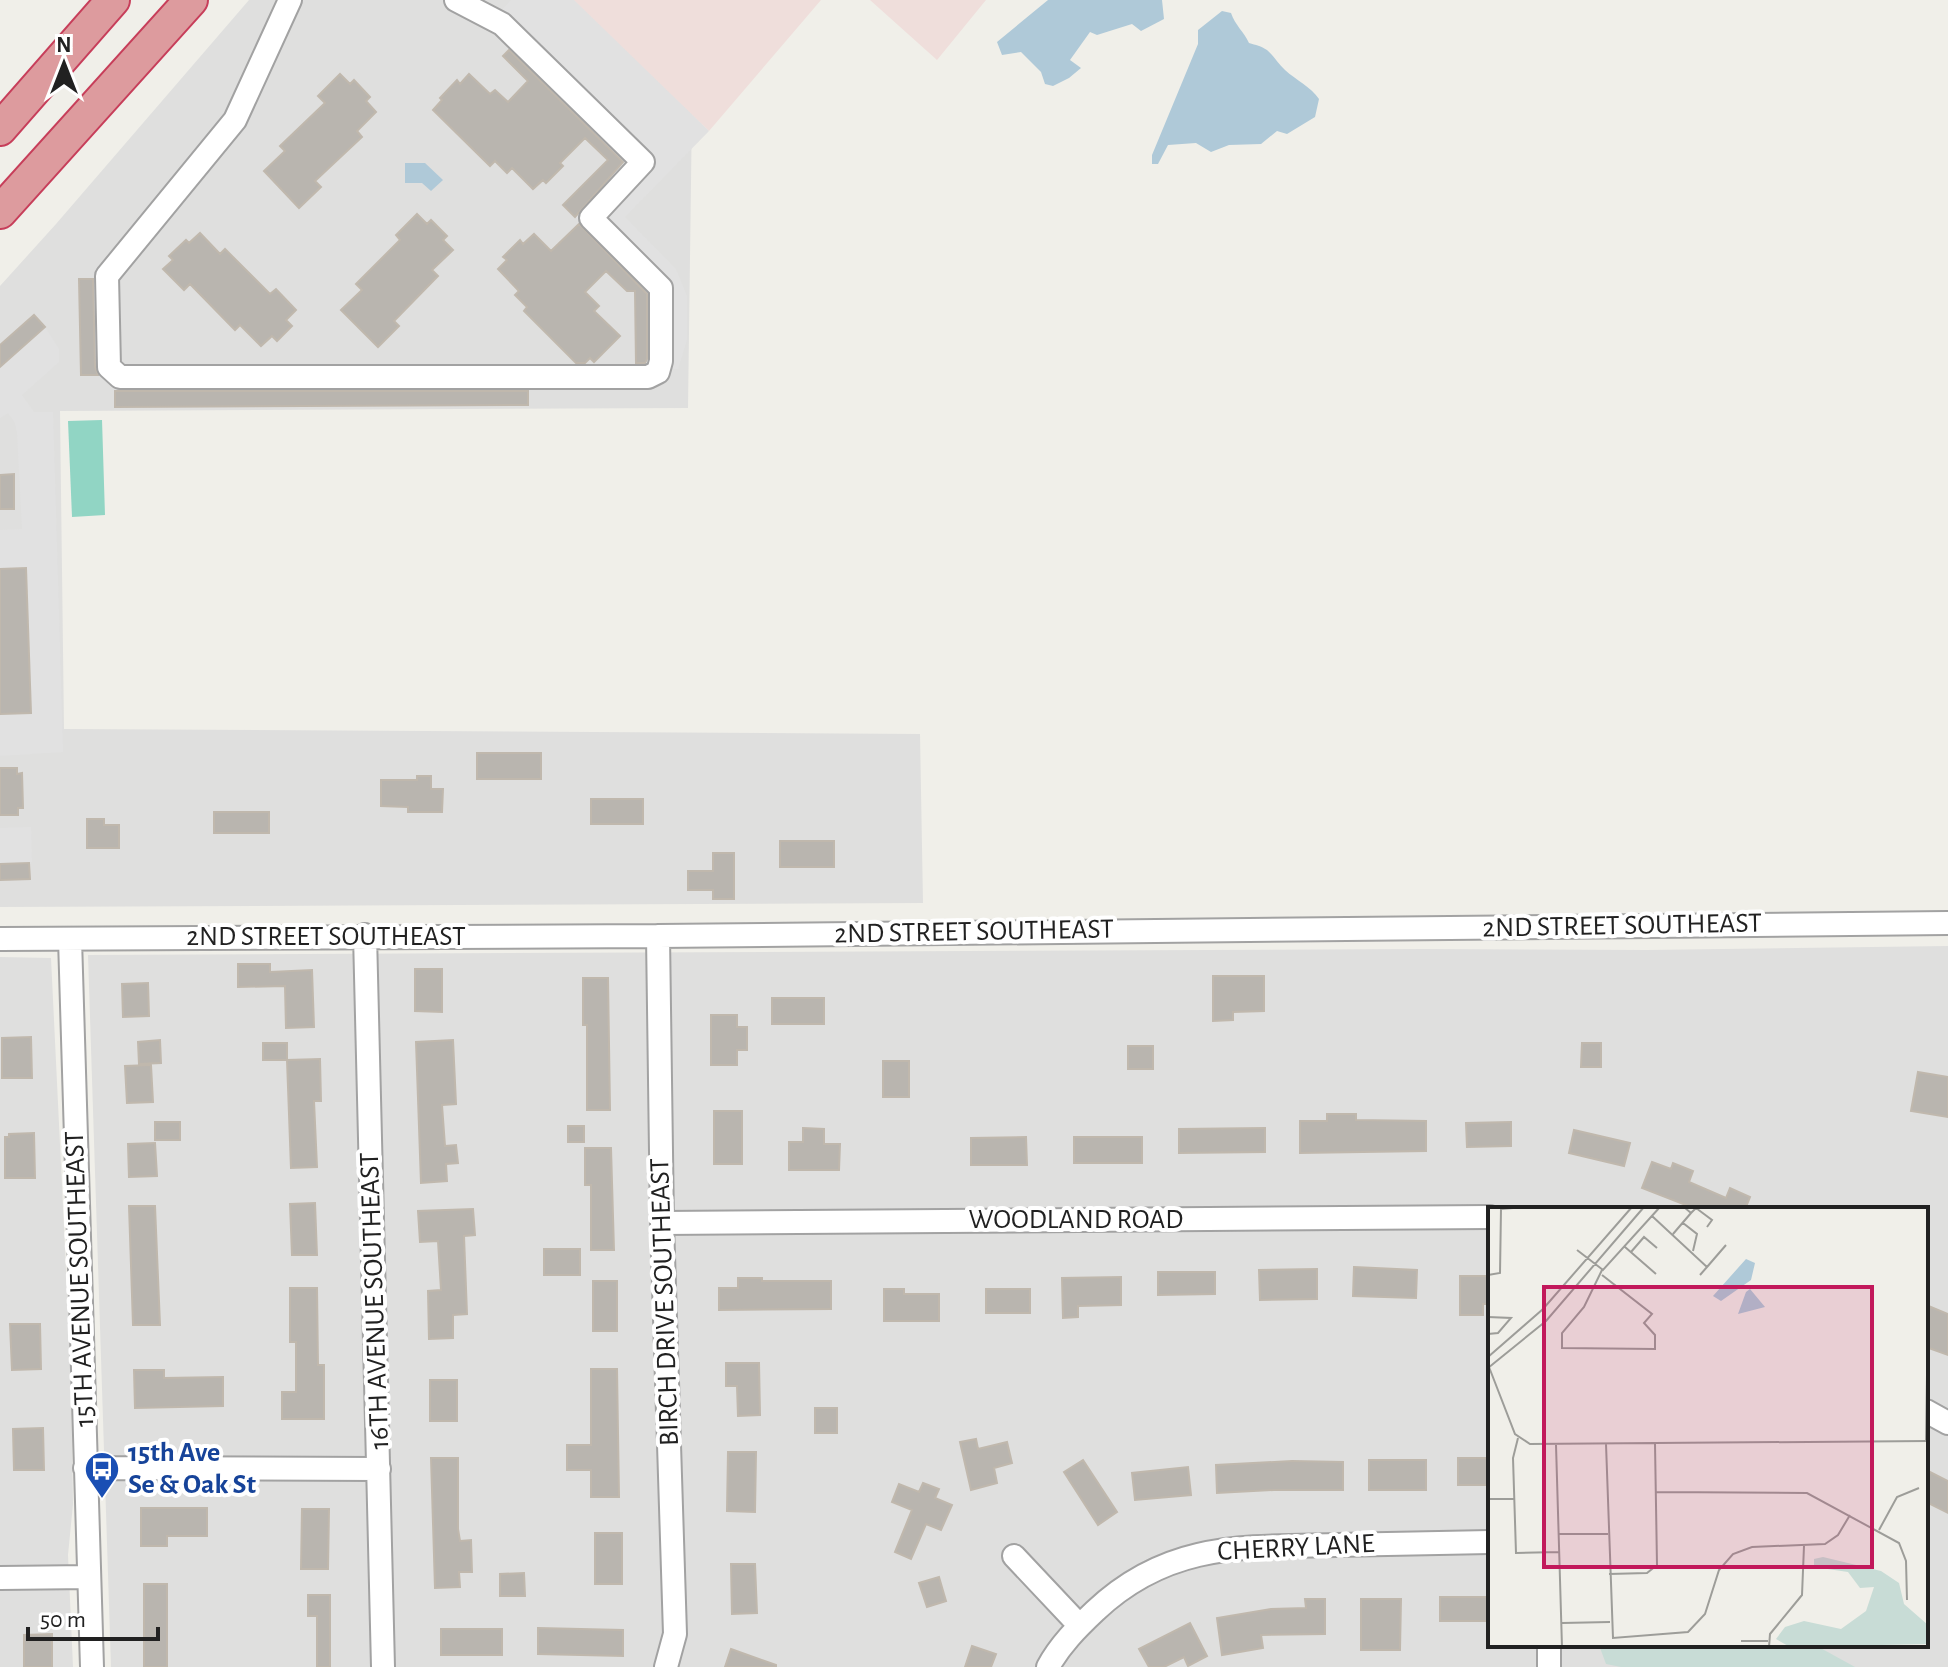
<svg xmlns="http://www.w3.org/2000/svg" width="1948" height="1667" viewBox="0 0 1948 1667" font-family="'Alegreya Sans',sans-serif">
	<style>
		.residential { fill: #dfdfde; fill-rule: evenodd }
		.commercial { fill: #efdedb }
		.wetland { fill: #c8dcd6 }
		.pitch { fill: #91d5c4 }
		.parking { fill: #e1e1e1 }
		.water { fill: #afc9d8 }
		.building { fill: #b9b5af; stroke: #c0b8ad; stroke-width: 2 }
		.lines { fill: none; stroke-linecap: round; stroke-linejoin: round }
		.minor-casing { stroke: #a2a2a2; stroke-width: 26 }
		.highway-casing { stroke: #c73e5a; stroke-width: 36 }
		.minor { stroke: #fff; stroke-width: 22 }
		.highway { stroke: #dd9b9e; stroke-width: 32 }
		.labels { text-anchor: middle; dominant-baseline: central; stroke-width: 8; stroke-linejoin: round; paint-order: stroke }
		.street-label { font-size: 28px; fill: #212121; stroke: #fff }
		.transit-label { font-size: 28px; font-weight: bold; fill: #164399; stroke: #fff; text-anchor: start }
		.inset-road { fill: none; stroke: #9d9d99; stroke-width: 2 }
		.view { fill: #c2185b; fill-opacity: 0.15; stroke: #c2185b; stroke-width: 4 }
		.inset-edge { fill: none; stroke: #212121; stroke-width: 4 }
	</style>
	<rect width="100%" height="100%" fill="#f0efe9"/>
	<path class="residential" d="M249,0H575L692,107L688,408L60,411L64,729L920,734L923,903L0,907V286L56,224Z
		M1948,946V1667H111L88,955L1423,949L1647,950ZM1490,1209H1926V1645H1490Z
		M0,957L51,958L71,1373L73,1504L68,1555L73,1667H0Z"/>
	<path class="commercial" d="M570,0H821L709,131Z
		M870,0H986L937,60Z"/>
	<path class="wetland" d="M1599,1645H1815L1855,1667H1621L1606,1664Z"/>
	<path class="pitch" d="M102,420L105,515L72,517L68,421Z"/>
	<path class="parking" d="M511,0H574L709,131L625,217L676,269L687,296V340L678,369H653L650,290L575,217L632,161L491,22Z
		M45,327L59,349V362L22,395L34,412H53L63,752L0,756V714L31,712L26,569H0V530L22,529L17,433L15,423L8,413L0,418V367Z
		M31,827L32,862L0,864V828Z"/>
	<path class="water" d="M1048,0H1162L1164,19L1141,31L1132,24L1097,35L1090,32L1070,60L1081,68L1069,78L1053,86L1045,84L1041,72L1021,52L1002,55L997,42Z
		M1222,11L1231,13C1235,25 1244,32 1249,43C1256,45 1261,46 1267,50C1274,56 1278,64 1285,70C1296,80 1311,87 1319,99L1315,117L1287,134L1277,131L1261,144L1229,145L1211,152L1196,143L1168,145L1158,164H1152V155L1198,44V30Z
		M405,163H425L443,180L431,191L422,183H405Z"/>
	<path class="building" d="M509,50L623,162L575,217L563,205L608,160L585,138L560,163L563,166L546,183L543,180L533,189L512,168L507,173L495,161L490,166L433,110L442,100L440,98L457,80L460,84L469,74L490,94L495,90L508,102L528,81L503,56Z
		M340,74L350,84L354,80L370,97L366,101L376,112L357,131L362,137L315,181L321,187L299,208L264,171L285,151L280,146L325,103L318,96Z
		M417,214L427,224L431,220L447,236L443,240L453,250L432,270L438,276L394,321L399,326L378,347L341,310L362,290L356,284L400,240L396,235Z
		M579,224L647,294V359L645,363H636L635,291H627L606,271L585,292L599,306L594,311L620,336L594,362L590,358L585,363H576L524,311L527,307L515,295L519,291L498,269L507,260L503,257L520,240L523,244L534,234L551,251Z
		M200,233L220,254L225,249L270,294L276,289L296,310L286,320L292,326L277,341L272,336L261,346L240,325L235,330L190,284L184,290L163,269L173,260L169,256L186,240L189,243Z
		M79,279H93L95,367L98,375H81Z
		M34,315L45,327L0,367V345Z
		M115,391H528V405L115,407Z
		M14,474V509H0V475Z
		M26,568L31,713L0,714V569Z
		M477,753H541V779H477Z
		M0,768H17V774L22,773L23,808H18V815H0Z
		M417,776H431V789H443L442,812H408V807L381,806V780H417Z
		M591,799H643V824H591Z
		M214,812H269V833H214Z
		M87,819H104V825H119V848H87Z
		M780,841H834V867H780Z
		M713,853H734V899H713V890H688V871H713Z
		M29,863L30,879L0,880V864Z
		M238,964H270V972L312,970L314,1027L286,1028L285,986L238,987Z
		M415,969H442V1012L415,1011Z
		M1213,976H1264V1011L1233,1012V1020L1213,1021Z
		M583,978H608L610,1110H587V1025H583Z
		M148,983L149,1016L123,1017L122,984Z
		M772,998H824V1024H772Z
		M711,1015H737V1027H747V1050H737V1065H711Z
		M31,1037L32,1078H2V1038Z
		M160,1040L161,1063L139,1064L138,1042Z
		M453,1040L456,1104L442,1105L445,1146L456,1145L458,1163L446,1164L447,1181L421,1183L416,1042Z
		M263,1043H287V1060H263Z
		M1582,1043H1601V1067H1581Z
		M1128,1046H1153V1069H1128Z
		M320,1059L321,1101H314L317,1167L291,1168L287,1060Z
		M883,1061H909V1097H883Z
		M151,1065L153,1102L127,1103L125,1066Z
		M1918,1072L1948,1077V1117L1911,1111Z
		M714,1111H742V1164H714Z
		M1327,1114H1356V1120L1426,1121V1151L1300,1153V1121H1327Z
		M155,1122H180V1140H155Z
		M1511,1122V1146L1467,1147L1466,1123Z
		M568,1126H584V1142H568Z
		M803,1128L824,1129V1144H840L839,1170H789V1142H803Z
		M1265,1128V1152L1179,1153V1129Z
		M1574,1130L1630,1143L1624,1166L1569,1153Z
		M34,1133L35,1178H5V1137H9V1134Z
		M1026,1137L1027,1165H971V1138Z
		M1074,1137H1142V1163H1074Z
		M155,1143L157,1176L129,1177L128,1144Z
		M585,1148H611L614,1250H591V1185H585Z
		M1652,1162L1671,1169L1673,1163L1693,1171L1689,1182L1726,1198L1730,1188L1750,1197L1746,1207L1749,1209H1696L1642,1188Z
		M315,1203L317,1255H292L290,1204Z
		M129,1206H155L160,1325H133Z
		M473,1209L475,1235L464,1236L467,1314L453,1315V1338L429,1339L428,1291L441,1290L438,1241L420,1242L418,1211Z
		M544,1249H580V1275H544Z
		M1354,1267L1417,1270L1416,1298L1353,1296Z
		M1317,1269V1299L1260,1300L1259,1270Z
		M1158,1272H1215V1294L1158,1295Z
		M1460,1276H1490V1304H1483V1315H1460Z
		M1121,1277V1305L1078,1306V1317L1063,1318L1062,1278Z
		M738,1278H762V1281H831V1309L719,1310V1288H738Z
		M593,1281H617V1331H593Z
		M290,1288H317L318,1365H324V1419H282V1392H296V1342H290Z
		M884,1289H904V1294H939V1321H884Z
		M986,1289H1030V1313H986Z
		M1926,1305L1948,1314V1355L1926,1347Z
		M10,1324H40L41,1369L12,1370Z
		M726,1363H759L760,1415L738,1416L737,1386H726Z
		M591,1369H617L619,1497H591V1470H567V1445H591Z
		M134,1370H164V1378L223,1377V1406L135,1408Z
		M430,1380H457V1421H430Z
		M815,1408H837V1433H815Z
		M43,1428L44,1470H14L13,1429Z
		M976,1439L978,1449L1007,1442L1012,1463L994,1468L997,1483L971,1490L960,1442Z
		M728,1452H756L755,1512L727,1511Z
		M431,1458H458V1529L460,1541L471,1540L472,1572H459L460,1587L435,1588Z
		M1458,1458H1490V1485H1458Z
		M1083,1460L1117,1512L1098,1525L1064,1472Z
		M1369,1460H1426V1490H1369Z
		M1292,1461L1343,1462V1490H1274L1217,1493L1216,1465Z
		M1188,1467L1191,1495L1135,1500L1132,1473Z
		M1926,1470L1948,1481V1513L1926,1502Z
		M923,1483L939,1489L935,1498L952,1505L941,1530L926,1524L911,1559L895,1552L912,1510L892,1502L899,1484L919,1492Z
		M141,1508H207V1536H167V1546H141Z
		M302,1509H329L328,1569H301Z
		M595,1533H622V1584H595Z
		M731,1564H755L757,1613L732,1614Z
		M524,1573L525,1596H500V1574Z
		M939,1577L946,1601L927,1607L919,1583Z
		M144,1584H167V1667H144Z
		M308,1595H330V1667H317V1616H308Z
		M1440,1597H1490V1621H1440Z
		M1305,1599H1325V1634L1261,1635L1263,1648L1222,1655L1217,1618L1271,1609L1306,1608Z
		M1361,1599H1401L1400,1650H1361Z
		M1190,1623L1207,1656L1188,1666L1184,1657L1164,1667H1149L1139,1649Z
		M538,1628L623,1630V1656L538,1654Z
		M441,1629H502V1655H441Z
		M52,1634V1667H24V1635Z
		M972,1646L996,1654L991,1667H965Z
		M731,1649L776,1665V1667H725Z"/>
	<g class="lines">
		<g class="minor-casing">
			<path id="minor" d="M290,0L235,120L107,276L109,367L120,377H648L658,372L661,361V288L591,218L643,162L502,24L456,0
				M365,935L383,1667
				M658,936L662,1223L675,1634L666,1667
				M0,939L658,936L1948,923
				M70,939L92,1667
				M662,1223L1490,1217
				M1926,1411L1948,1423
				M85,1468L379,1469
				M1014,1556L1079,1625
				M0,1578L89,1577
				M1549,1645V1667
				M1048,1667C1060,1645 1077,1628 1095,1611C1168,1542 1243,1547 1336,1545C1388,1544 1439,1543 1490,1542"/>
		</g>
		<g class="highway-casing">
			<path id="highway" d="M0,129L113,0
				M0,212L191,0"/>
		</g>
		<use href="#minor" class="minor"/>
		<use href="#highway" class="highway"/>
	</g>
	<defs>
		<g id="bus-pin" transform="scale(1.8)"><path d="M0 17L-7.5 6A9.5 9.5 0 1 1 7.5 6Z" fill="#1a4fb4" stroke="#fff"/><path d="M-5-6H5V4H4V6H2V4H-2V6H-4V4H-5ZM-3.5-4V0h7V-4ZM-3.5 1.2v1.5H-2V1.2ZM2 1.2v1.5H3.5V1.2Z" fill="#fff"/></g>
	</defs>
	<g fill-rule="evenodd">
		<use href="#bus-pin" x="102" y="1469"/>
	</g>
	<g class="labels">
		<g class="street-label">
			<text transform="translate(1622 926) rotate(-1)">2ND STREET SOUTHEAST</text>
			<text transform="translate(974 932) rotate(-1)">2ND STREET SOUTHEAST</text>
			<text x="326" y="937">2ND STREET SOUTHEAST</text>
			<text x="1076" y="1220">WOODLAND ROAD</text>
			<text transform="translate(80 1279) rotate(-92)">15TH AVENUE SOUTHEAST</text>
			<text transform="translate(375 1301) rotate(-92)">16TH AVENUE SOUTHEAST</text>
			<text transform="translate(665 1302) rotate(-92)">BIRCH DRIVE SOUTHEAST</text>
			<text transform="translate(1296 1548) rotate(-3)">CHERRY LANE</text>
		</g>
		<g class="transit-label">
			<text x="128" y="1453">15th Ave<tspan x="128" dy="32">Se &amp; Oak St</tspan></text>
		</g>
	</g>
	<g transform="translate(1488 1207)">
		<rect width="440" height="440" fill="#f0efe9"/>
		<path d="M335,350L393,364L411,376L416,397L440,418V437L302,440L288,432L297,420L316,414L353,422L378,404L386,380L372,381L360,365L326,360V352Z" fill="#c8dcd6"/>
		<path d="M258,52L267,56L263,73L233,94L225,89ZM262,82L277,100L250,107L258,85Z" fill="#afc9d8"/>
		<path class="inset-road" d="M203,6L208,1L224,13L219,20M164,9L219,60L212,68M195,16L209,27L205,44M185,27L203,6L196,0M137,40L168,67M89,43L115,63L172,0M143,45L156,30L169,41M219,60L238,38M0,68L12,66L13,2L37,0M114,68L164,107L156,116L167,128V142L74,141V126L96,100L114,63M0,110L23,111L10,126L0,127M0,150L55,102L144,0M1,160L27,227L42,237L440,234M0,161L58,114L156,0M30,231L25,251L28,346L71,345M438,234L439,168M118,237L125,431L200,425L217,407L231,363L245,347L264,340L337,337L350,328L362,308M68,238L74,440M168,285L319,286L411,336L418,354L419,393M0,292H26M391,323L409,290L431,281M71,327H120M121,367L159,366L169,358L167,237M74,416L122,415M253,434H280M281,440L282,427L314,388L316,339"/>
		<path class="view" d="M56,80H384V360H56Z"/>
		<rect width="440" height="440" class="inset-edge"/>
	</g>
	<g transform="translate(64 64)" stroke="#ffffff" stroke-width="6" paint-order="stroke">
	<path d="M0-6L14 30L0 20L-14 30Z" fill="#212121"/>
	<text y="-12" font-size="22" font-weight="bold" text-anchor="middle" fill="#212121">N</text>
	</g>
	<path d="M28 1627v12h130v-12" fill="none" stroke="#212121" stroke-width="4"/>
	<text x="40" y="1627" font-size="24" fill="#212121" stroke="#ffffff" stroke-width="6" paint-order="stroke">50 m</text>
</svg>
